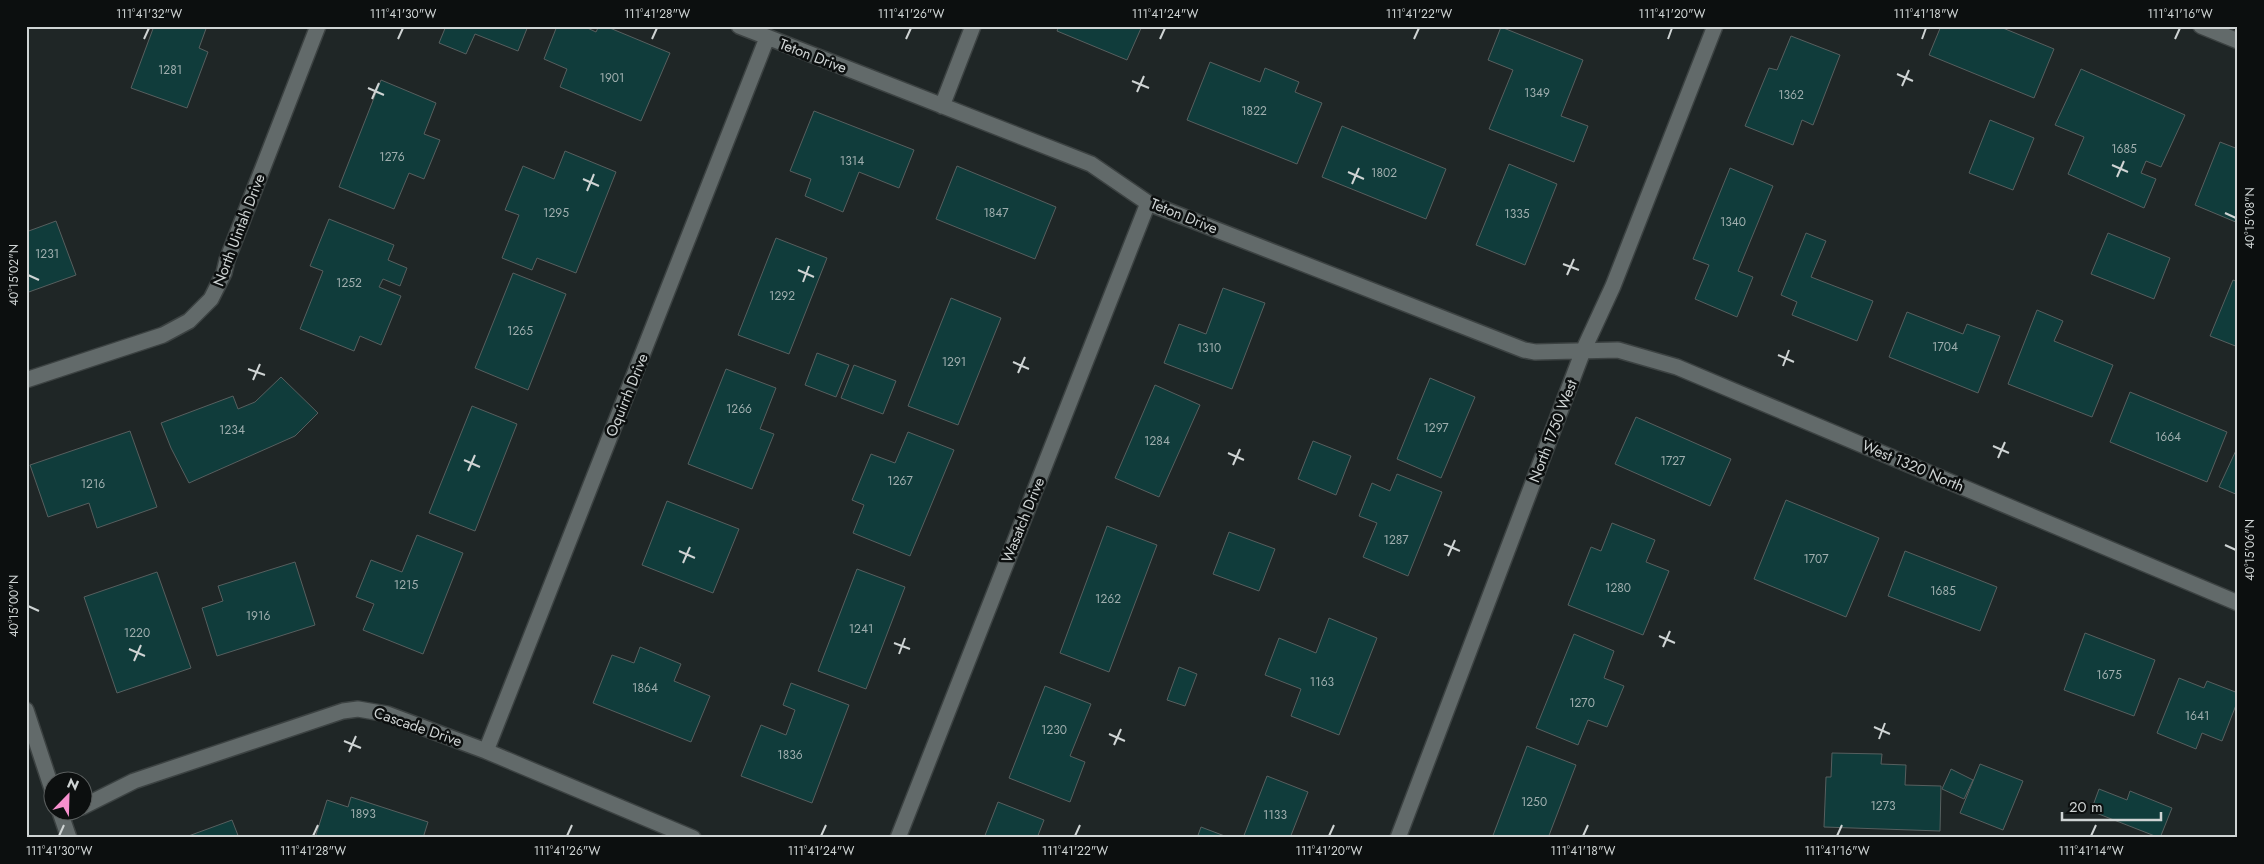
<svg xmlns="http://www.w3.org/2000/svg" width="2264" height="864" viewBox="0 0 2264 864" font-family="Jost,sans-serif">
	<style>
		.building { fill: #103c3b; stroke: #575f5f }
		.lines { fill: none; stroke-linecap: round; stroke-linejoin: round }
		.street-casing { stroke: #3c4242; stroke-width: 18 }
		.street { stroke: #626a6a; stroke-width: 15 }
		.ticks { fill: none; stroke: #cfd4d4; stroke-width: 2 }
		.labels { text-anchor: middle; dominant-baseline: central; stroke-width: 5; stroke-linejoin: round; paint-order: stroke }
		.number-label { font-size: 12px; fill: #9faeae }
		.street-label { font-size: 15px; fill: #cfd4d4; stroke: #0c0f0f }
		.neatline { fill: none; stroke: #cfd4d4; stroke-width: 2 }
		.ticks-label { font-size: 12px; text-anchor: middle; fill: #cfd4d4 }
	</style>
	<rect width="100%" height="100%" fill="#1f2626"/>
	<path class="building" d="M154,26H207L199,48L208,52L187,108L131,88Z
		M446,26H528L518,51L475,34L466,54L439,43Z
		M557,26H583L596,32L599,26H605L670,53L641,121L560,87L567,69L544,59Z
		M1059,26H1142L1127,60L1057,31Z
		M1941,26H1998L2054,49L2034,98L1929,55Z
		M1501,27L1583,60L1561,116L1588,126L1574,162L1489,129L1513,70L1488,60Z
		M1791,36L1840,55L1813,125L1802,120L1793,145L1745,126L1769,68L1777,70Z
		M1210,62L1260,82L1265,68L1299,82L1295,92L1322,103L1297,164L1187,120Z
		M2081,69L2185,115L2161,167L2146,161L2141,173L2156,179L2144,208L2068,174L2084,137L2055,125Z
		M381,80L436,103L424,134L440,140L424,179L409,173L394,209L339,187Z
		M814,111L914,150L899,188L859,172L843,212L805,196L811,179L790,171Z
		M1990,120L2034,138L2013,190L1969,173Z
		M1342,126L1446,169L1426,219L1322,177Z
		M2220,142L2238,149V223L2195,205Z
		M565,151L616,172L576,273L537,258L532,270L502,258L519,215L505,210L523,166L554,179Z
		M1509,164L1557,184L1525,265L1476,245Z
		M957,166L1056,207L1035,259L936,219Z
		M1730,168L1773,186L1738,271L1753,277L1737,317L1695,299L1709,265L1693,259Z
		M329,219L394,245L388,260L407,268L400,286L383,279L379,287L401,296L381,345L360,336L354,351L300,329L323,271L310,266Z
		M56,221L76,275L26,293V232Z
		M1806,233L1826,241L1811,277L1873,301L1857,341L1792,315L1797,302L1781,295Z
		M2108,233L2170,258L2154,299L2091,274Z
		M776,238L827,258L789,354L738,335Z
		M513,273L566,294L528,390L475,368Z
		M2233,280L2238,282V347L2210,336Z
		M1223,288L1265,303L1232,389L1164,363L1179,324L1206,334Z
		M951,298L1001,318L958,425L908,406Z
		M2037,310L2063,321L2054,341L2113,365L2092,417L2008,384Z
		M1907,312L1963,334L1967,324L2000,336L1978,393L1889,357Z
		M817,353L849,365L836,397L805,385Z
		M854,365L896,381L883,414L841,398Z
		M726,369L776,388L760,429L774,434L752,489L688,464Z
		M281,377L318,413L295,436L189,483L171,448L161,423L233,396L238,409L255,402Z
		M1430,378L1475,397L1441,478L1397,459Z
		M1155,385L1200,405L1159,497L1115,478Z
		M2130,392L2227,432L2207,482L2110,442Z
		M472,406L517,424L475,531L429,513Z
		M1636,417L1731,459L1710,506L1615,464Z
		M130,431L157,507L97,528L89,503L48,517L30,465Z
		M908,432L954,450L910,556L853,533L864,505L852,500L871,454L895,463Z
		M1313,441L1351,456L1336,495L1298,479Z
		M2238,446V495L2219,487Z
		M1397,474L1442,492L1408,576L1363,557L1377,523L1359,516L1372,483L1390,491Z
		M1786,500L1879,538L1846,617L1754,579Z
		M667,501L739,529L713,593L642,565Z
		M1612,523L1655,540L1646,562L1669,571L1643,635L1568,605L1591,547L1601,551Z
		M1107,526L1157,545L1109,672L1060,653Z
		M1229,532L1275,549L1259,591L1213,574Z
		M417,535L463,553L423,654L363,630L374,604L356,597L371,560L402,572Z
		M1905,551L1997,587L1980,631L1888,596Z
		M295,562L315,625L217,656L202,608L223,601L218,586Z
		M857,569L905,587L866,689L818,671Z
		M157,572L191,668L117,693L84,597Z
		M1329,618L1377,638L1339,735L1291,716L1301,689L1265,675L1279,638L1316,653Z
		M2085,633L2155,660L2134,716L2064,690Z
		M1574,634L1614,651L1604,678L1624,686L1607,727L1588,720L1578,745L1536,728Z
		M640,647L681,664L674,681L710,696L691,742L593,703L612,655L634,663Z
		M1179,667L1197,674L1185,706L1167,700Z
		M2179,678L2204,688L2207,681L2238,693V700L2222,741L2202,733L2196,749L2157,733Z
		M791,683L849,705L812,803L741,776L761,725L786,735L795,710L783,705Z
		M1045,686L1091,704L1070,756L1085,762L1070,802L1009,778Z
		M1527,746L1576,765L1548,838H1492Z
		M1832,753L1882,754L1881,764L1906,765L1905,785L1941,786L1940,831L1824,827L1826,777H1831Z
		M1980,764L2023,781L2003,830L1960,813Z
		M1951,769L1973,780L1964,799L1942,789Z
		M1267,776L1308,792L1290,838H1243Z
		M2099,789L2127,800L2130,791L2172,808L2160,838L2091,811Z
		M351,797L428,822L423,838H315L327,800L348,807Z
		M998,802L1044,820L1037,838H984Z
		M232,820L239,838H183Z
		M1201,827L1230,838H1197Z"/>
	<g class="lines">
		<g class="street-casing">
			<path id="street" d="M739,26L1091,164L1148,203L1524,350L1535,352L1618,350L1677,367L2238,603
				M2201,26L2238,41
				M942,106L973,26
				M26,380L163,335L189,321L211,299L224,273L227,260L318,26
				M26,710L52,789
				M486,751L767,38
				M82,807L134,781L343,711L358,709L387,714L486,751L693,838
				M60,812L69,838
				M898,838L1148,203
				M1398,838L1583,351L1613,286L1715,26"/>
		</g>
		<use href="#street" class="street"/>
	</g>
	<path class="ticks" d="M144,39L149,28M398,39L403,28M652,39L657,28M906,39L911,28M1160,39L1165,28M1414,39L1419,28M1668,39L1672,28M1922,39L1926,28M2175,39L2180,28M1897,74L1913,81M1132,81L1149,88M1902,86L1909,70M368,88L384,95M1137,92L1144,76M372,99L379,83M2112,165L2128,172M1348,172L1364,179M2117,177L2124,161M583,179L599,186M1352,184L1359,168M587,191L594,174M2225,213L2236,218M1563,264L1579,270M798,270L814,277M28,275L39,280M1567,275L1574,259M803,282L809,266M1778,355L1794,362M1013,362L1029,369M1783,366L1789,350M248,369L265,375M1018,373L1025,357M253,380L260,364M1993,446L2009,453M1228,453L1244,460M1998,458L2005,442M464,460L480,467M1233,465L1240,449M468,471L475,455M1444,544L1460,551M2225,545L2236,550M679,551L695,558M1448,556L1455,540M683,563L690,547M28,606L39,611M1659,636L1675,643M894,643L910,649M1663,647L1670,631M129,649L145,656M899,654L905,638M134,661L141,645M1874,727L1890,734M1109,734L1125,741M1879,739L1885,723M344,741L361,748M1114,745L1121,729M349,752L356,736M59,836L64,825M313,836L318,825M567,836L572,825M821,836L826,825M1075,836L1080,825M1329,836L1334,825M1583,836L1588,825M1837,836L1842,825M2091,836L2096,825"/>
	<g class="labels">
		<g class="number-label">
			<text x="170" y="70">1281</text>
			<text x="612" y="78">1901</text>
			<text x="1537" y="93">1349</text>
			<text x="1791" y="95">1362</text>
			<text x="1254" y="111">1822</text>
			<text x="2124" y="149">1685</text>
			<text x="392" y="157">1276</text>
			<text x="852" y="161">1314</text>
			<text x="1384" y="173">1802</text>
			<text x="556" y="213">1295</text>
			<text x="996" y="213">1847</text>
			<text x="1517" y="214">1335</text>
			<text x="1733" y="222">1340</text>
			<text x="47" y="254">1231</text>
			<text x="349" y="283">1252</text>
			<text x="782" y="296">1292</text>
			<text x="520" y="331">1265</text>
			<text x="1945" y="347">1704</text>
			<text x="1209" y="348">1310</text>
			<text x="954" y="362">1291</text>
			<text x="739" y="409">1266</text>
			<text x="1436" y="428">1297</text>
			<text x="232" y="430">1234</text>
			<text x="2168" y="437">1664</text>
			<text x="1157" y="441">1284</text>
			<text x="1673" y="461">1727</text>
			<text x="900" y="481">1267</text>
			<text x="93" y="484">1216</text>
			<text x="1396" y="540">1287</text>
			<text x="1816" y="559">1707</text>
			<text x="406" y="585">1215</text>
			<text x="1618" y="588">1280</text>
			<text x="1943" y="591">1685</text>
			<text x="1108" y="599">1262</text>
			<text x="258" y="616">1916</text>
			<text x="861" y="629">1241</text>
			<text x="137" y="633">1220</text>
			<text x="2109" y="675">1675</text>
			<text x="1322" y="682">1163</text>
			<text x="645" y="688">1864</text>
			<text x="1582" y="703">1270</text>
			<text x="2197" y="716">1641</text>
			<text x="1054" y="730">1230</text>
			<text x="790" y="755">1836</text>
			<text x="1534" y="802">1250</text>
			<text x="1883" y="806">1273</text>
			<text x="363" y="814">1893</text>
			<text x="1275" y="815">1133</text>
		</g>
		<g class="street-label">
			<text transform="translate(813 56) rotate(21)">Teton Drive</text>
			<text transform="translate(1184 216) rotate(22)">Teton Drive</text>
			<text transform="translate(239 230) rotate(-69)">North Uintah Drive</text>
			<text transform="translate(627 395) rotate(-68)">Oquirrh Drive</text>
			<text transform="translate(1553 431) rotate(-69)">North 1750 West</text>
			<text transform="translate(1913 466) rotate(23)">West 1320 North</text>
			<text transform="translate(1023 520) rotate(-68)">Wasatch Drive</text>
			<text transform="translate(418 727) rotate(19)">Cascade Drive</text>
		</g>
	</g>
	<rect width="2264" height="864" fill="none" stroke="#0c0f0f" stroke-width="55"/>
	<g transform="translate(68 796) rotate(23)"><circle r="24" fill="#0c0f0f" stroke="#5a5e5e"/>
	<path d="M0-4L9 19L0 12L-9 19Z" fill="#f790ce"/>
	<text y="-8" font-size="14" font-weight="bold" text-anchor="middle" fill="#cfd4d4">N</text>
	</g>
	<path d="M2062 812v8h99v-8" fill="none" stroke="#cfd4d4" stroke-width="2.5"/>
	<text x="2069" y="812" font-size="15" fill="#cfd4d4" stroke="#0c0f0f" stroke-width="4" paint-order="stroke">20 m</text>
	<rect x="28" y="28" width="2208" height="808" class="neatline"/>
	<g class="ticks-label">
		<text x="149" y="18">111°41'32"W</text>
		<text x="403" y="18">111°41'30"W</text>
		<text x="657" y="18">111°41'28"W</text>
		<text x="911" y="18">111°41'26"W</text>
		<text x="1165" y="18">111°41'24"W</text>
		<text x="1419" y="18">111°41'22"W</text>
		<text x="1672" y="18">111°41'20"W</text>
		<text x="1926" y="18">111°41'18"W</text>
		<text x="2180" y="18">111°41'16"W</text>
		<text transform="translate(2250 218) rotate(-90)" y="4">40°15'08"N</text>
		<text transform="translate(14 275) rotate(-90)" y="4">40°15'02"N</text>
		<text transform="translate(2250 550) rotate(-90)" y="4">40°15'06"N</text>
		<text transform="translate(14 606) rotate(-90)" y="4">40°15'00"N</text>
		<text x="59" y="855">111°41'30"W</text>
		<text x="313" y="855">111°41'28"W</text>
		<text x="567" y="855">111°41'26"W</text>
		<text x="821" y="855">111°41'24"W</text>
		<text x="1075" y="855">111°41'22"W</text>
		<text x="1329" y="855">111°41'20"W</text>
		<text x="1583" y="855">111°41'18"W</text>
		<text x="1837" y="855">111°41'16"W</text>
		<text x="2091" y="855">111°41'14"W</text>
	</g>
</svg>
